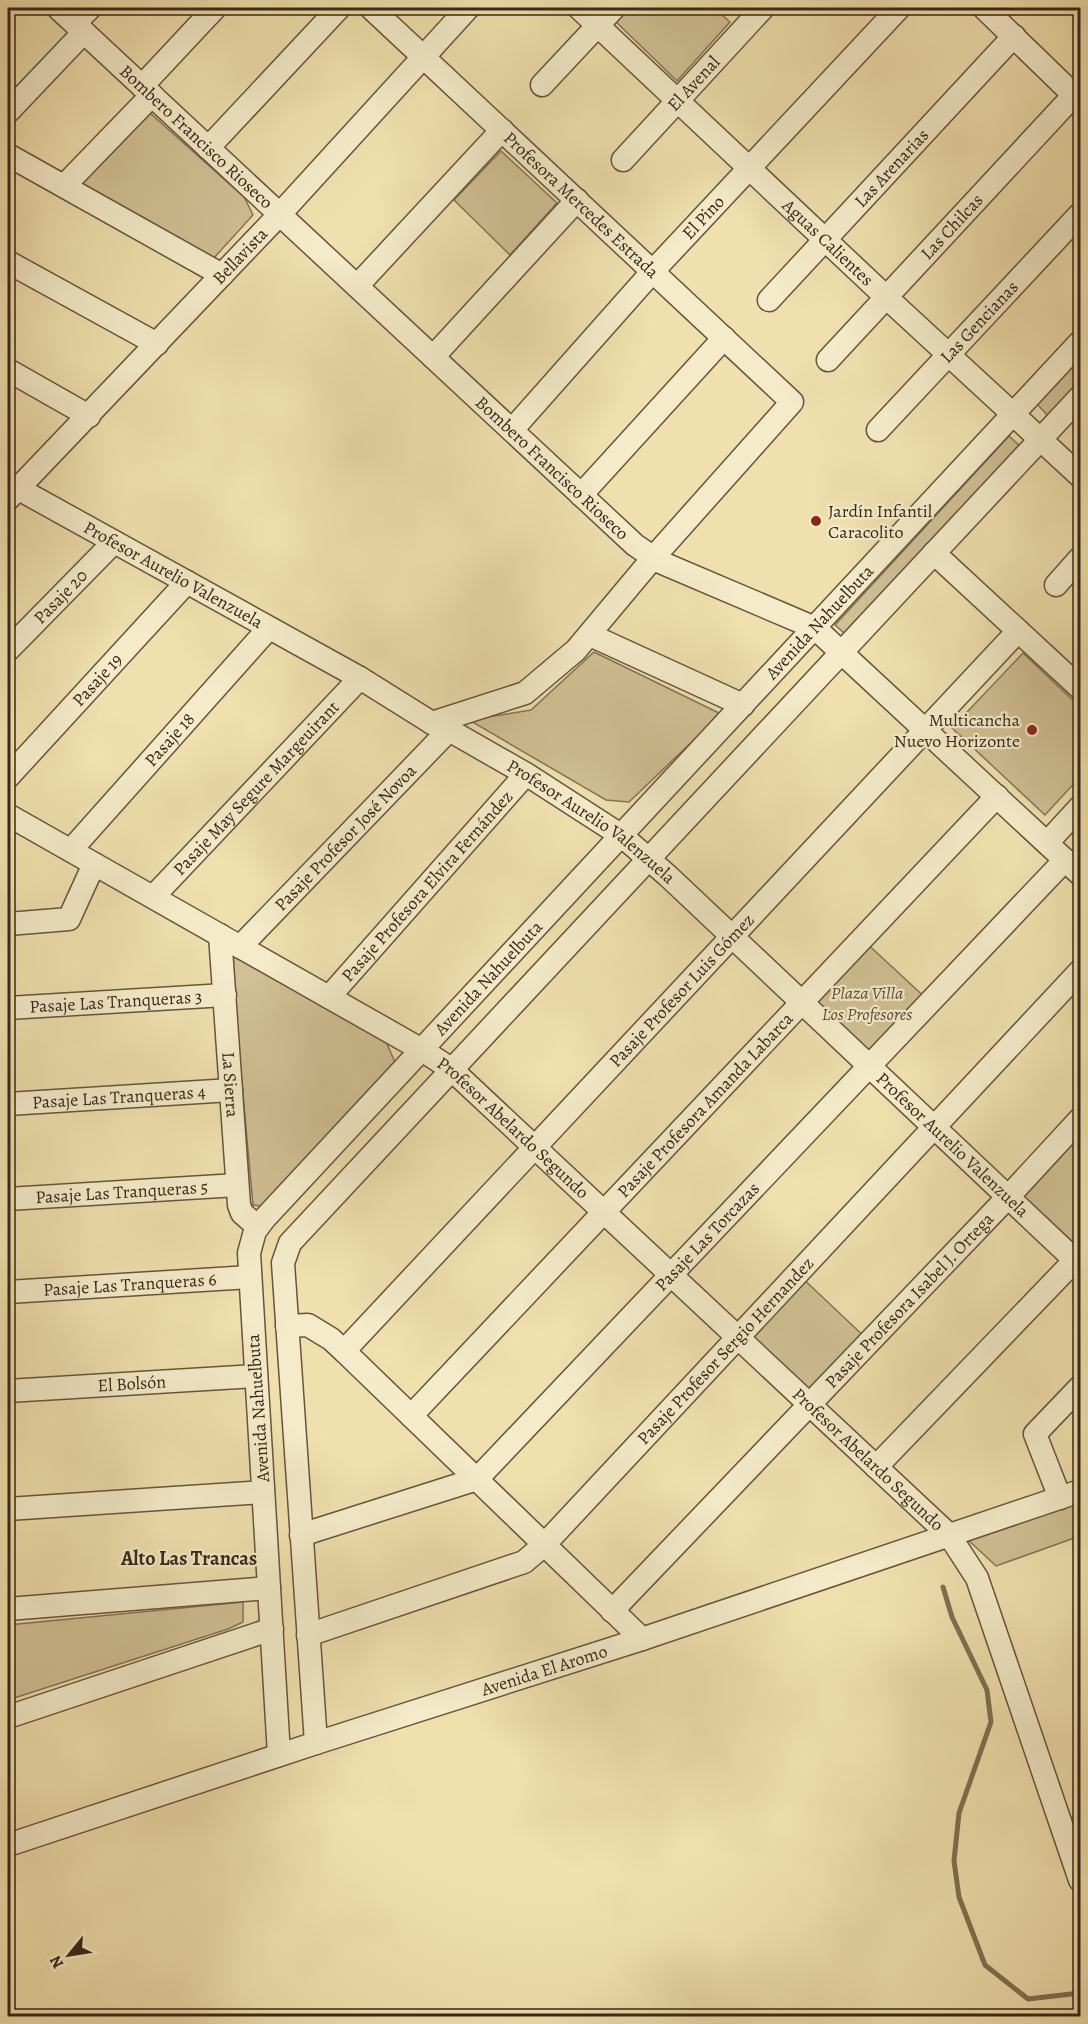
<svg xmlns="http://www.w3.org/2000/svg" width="1088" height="2024" viewBox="0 0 1088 2024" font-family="Alegreya,serif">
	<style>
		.green { fill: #d0c094; stroke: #847357; stroke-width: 1.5 }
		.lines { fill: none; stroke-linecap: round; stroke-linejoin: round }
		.stream { stroke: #817054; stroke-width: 5 }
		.minor-casing { stroke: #66543f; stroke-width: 25 }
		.minor { stroke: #f5ebca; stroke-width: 22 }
		.poi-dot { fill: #8f2418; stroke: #f5ebca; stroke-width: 2 }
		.labels { text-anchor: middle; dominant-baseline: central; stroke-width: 4.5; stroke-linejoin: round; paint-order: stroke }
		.street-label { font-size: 18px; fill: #39261a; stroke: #f5ebca }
		.poi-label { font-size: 18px; fill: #39261a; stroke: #f5ebca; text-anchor: start }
		.park-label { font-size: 18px; font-style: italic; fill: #5f4c38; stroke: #f5ebca }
		.neighbourhood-label { font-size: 20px; font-weight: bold; fill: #39261a; stroke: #f5ebca }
	</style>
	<rect width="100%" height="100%" fill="#efe0ad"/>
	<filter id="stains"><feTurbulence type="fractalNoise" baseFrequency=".00333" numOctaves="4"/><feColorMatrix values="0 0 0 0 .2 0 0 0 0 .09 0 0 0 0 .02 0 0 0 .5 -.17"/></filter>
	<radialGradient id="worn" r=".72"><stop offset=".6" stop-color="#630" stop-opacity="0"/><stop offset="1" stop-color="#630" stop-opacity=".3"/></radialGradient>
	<path class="green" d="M623,8H714L730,22L677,81L612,18Z
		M150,113L244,197L253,215L213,259L92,192L81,182Z
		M501,151L557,203L510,255L454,200Z
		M1080,358V381L1048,416L1037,404Z
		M1009,436L1020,446L844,633L835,625Z
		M594,652L721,714L629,802L606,800L469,720L531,710Z
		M1023,653L1080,707V777L1045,815L952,728Z
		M862,939L930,1002L869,1066L802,1002Z
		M232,955L386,1042L395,1062L261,1206L253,1205L232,974Z
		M1067,1134L1080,1146V1255L1008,1197Z
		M798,1274L870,1342L809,1405L738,1338Z
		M1080,1499V1536L996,1566L966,1538Z
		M243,1602V1622L228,1629L8,1700V1625Z"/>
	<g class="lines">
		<path class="stream" d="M943,1587L952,1617L987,1690L991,1722L959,1813L954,1861L959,1897L985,1965L1028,1999L1080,1993"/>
		<g class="minor-casing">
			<g id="minor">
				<path id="s1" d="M58,8L635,545L660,562L815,628L1080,874"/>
				<path id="s2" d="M371,8L792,402L653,558L576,650L525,693L432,723"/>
				<path id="s3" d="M579,8L886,297L1080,476"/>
				<path d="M984,8L1080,101"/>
				<path d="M75,23L90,8"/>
				<path d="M542,85L614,8"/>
				<path d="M142,86L215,8"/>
				<path d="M8,112L84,32"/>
				<path d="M208,148L339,8"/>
				<path d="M8,155L222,275"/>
				<path id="s4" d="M623,160L763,8"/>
				<path d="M64,186L152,95"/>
				<path d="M8,262L157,344"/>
				<path d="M357,286L502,130"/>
				<path id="s5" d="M769,300L1014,36"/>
				<path d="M433,357L577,200"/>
				<path id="s6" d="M828,360L1074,95"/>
				<path d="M8,370L89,416"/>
				<path id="s7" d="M512,430L653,271L899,8"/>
				<path id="s8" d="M878,430L1080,214"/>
				<path id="s9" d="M8,483L360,678L432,723L449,730L526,774L622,836L668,876L1080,1265"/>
				<path d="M581,495L724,338"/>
				<path id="s10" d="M8,499L280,214L468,8"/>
				<path d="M934,553L1080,688"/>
				<path d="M1056,585L1080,558"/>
				<path d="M590,635L743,705"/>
				<path id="s11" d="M8,650L114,542"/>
				<path id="s12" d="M8,777L187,582"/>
				<path id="s13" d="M8,815L422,1050L451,1069L949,1535L977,1578L1080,1880"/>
				<path d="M1047,843L1080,807"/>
				<path id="s14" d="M71,850L269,628"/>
				<path id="s15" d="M153,897L360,678"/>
				<path d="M8,924L69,919L94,864"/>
				<path id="s16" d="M220,935L239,1205L242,1213L258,1227"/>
				<path id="s17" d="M240,947L449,730"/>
				<path id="s18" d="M329,997L526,774"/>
				<path id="s19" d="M8,1008L225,995"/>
				<path id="s20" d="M8,1104L231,1090"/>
				<path id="s21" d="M8,1199L237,1185"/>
				<path id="s22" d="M8,1292L250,1277"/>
				<path d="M287,1326L308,1325L331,1339L344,1351L642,1639"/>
				<path id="s23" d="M344,1351L1018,631"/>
				<path id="s24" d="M8,1391L256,1376"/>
				<path id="s25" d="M411,1416L997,796"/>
				<path d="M876,1467L1080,1255"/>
				<path d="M1060,1498L1035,1434L1080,1387"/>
				<path d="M8,1509L263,1492"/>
				<path id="s26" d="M301,1535L477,1479L1065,860"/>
				<path d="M8,1609L269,1588"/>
				<path id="s27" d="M612,1611L1008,1197L1080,1119"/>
				<path id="s28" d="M308,1635L524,1562L544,1545L1080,971"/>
				<path d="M8,1717L272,1629"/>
				<path d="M316,1743L283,1263L290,1243L1080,397"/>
				<path id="s29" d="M279,1755L249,1253L255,1231L265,1218L1080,342"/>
				<path id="s30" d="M8,1845L316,1743L642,1639L1080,1491"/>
			</g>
		</g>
		<use href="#minor" class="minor"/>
	</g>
	<g class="poi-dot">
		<circle cx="816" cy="521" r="6"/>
		<circle cx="1032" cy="730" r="6"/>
	</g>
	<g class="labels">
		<g class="street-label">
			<text stroke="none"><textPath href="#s4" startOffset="104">El Avenal</textPath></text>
			<text stroke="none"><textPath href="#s1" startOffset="189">Bombero Francisco Rioseco</textPath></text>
			<text stroke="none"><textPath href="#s5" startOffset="180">Las Arenarias</textPath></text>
			<text stroke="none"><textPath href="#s2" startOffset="288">Profesora Mercedes Estrada</textPath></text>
			<text stroke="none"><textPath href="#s7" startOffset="286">El Pino</textPath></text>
			<text stroke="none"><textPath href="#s6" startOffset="182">Las Chilcas</textPath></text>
			<text stroke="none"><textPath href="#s3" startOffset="342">Aguas Calientes</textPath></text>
			<text stroke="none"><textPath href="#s10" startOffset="336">Bellavista</textPath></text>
			<text stroke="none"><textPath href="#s8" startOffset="148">Las Gencianas</textPath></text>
			<text stroke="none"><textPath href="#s1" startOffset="675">Bombero Francisco Rioseco</textPath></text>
			<text stroke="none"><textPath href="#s9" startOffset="189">Profesor Aurelio Valenzuela</textPath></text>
			<text stroke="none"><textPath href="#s11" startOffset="75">Pasaje 20</textPath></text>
			<text stroke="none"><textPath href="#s29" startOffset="1356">Avenida Nahuelbuta</textPath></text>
			<text stroke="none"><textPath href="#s12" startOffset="132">Pasaje 19</textPath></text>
			<text stroke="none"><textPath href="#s14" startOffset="148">Pasaje 18</textPath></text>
			<text stroke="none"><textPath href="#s15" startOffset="150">Pasaje May Segure Margeuirant</textPath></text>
			<text stroke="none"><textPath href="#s9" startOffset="675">Profesor Aurelio Valenzuela</textPath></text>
			<text stroke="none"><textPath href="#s17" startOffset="152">Pasaje Profesor José Novoa</textPath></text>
			<text stroke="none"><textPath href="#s18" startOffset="148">Pasaje Profesora Elvira Fernández</textPath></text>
			<text stroke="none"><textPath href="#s29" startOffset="870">Avenida Nahuelbuta</textPath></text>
			<text stroke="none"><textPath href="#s23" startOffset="494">Pasaje Profesor Luis Gómez</textPath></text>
			<text stroke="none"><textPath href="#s19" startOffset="108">Pasaje Las Tranqueras 3</textPath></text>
			<text stroke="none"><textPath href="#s16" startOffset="150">La Sierra</textPath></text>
			<text stroke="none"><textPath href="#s20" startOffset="111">Pasaje Las Tranqueras 4</textPath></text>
			<text stroke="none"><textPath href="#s25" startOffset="428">Pasaje Profesora Amanda Labarca</textPath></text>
			<text stroke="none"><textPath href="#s13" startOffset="596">Profesor Abelardo Segundo</textPath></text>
			<text stroke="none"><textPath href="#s9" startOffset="1161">Profesor Aurelio Valenzuela</textPath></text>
			<text stroke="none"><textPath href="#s21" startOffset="114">Pasaje Las Tranqueras 5</textPath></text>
			<text stroke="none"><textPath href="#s26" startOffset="519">Pasaje Las Torcazas</textPath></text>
			<text stroke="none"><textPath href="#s22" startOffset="122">Pasaje Las Tranqueras 6</textPath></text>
			<text stroke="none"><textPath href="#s27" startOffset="430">Pasaje Profesora Isabel J. Ortega</textPath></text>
			<text stroke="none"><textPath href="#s28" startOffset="520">Pasaje Profesor Sergio Hernandez</textPath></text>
			<text stroke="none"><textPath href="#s24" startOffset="124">El Bolsón</textPath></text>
			<text transform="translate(258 1408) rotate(-94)">Avenida Nahuelbuta</text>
			<text stroke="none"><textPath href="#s13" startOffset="1082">Profesor Abelardo Segundo</textPath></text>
			<text stroke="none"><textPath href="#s30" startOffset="564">Avenida El Aromo</textPath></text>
		</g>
		<g class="poi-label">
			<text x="828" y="511">Jardín Infantil<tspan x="828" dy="21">Caracolito</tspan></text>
			<text x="1020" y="720" text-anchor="end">Multicancha<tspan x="1020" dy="21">Nuevo Horizonte</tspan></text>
		</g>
		<g class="park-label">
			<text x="867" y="993">Plaza Villa<tspan x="867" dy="21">Los Profesores</tspan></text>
		</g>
		<g class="neighbourhood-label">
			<text x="189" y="1558">Alto Las Trancas</text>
		</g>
	</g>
	<rect width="1088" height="2024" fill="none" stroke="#efe0ad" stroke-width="30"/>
	<rect x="9" y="9" width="1070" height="2006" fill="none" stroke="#39261a" stroke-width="3"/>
	<rect x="15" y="15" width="1058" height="1994" fill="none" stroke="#39261a" stroke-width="1.5"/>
	<g transform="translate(69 1955) rotate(240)" stroke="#f5ebca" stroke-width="4.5" paint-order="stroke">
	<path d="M0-4.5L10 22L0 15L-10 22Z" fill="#39261a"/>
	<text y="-9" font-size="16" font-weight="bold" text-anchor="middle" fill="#39261a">N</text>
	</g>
	<rect width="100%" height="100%" filter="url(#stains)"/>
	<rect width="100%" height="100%" fill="url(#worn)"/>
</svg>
